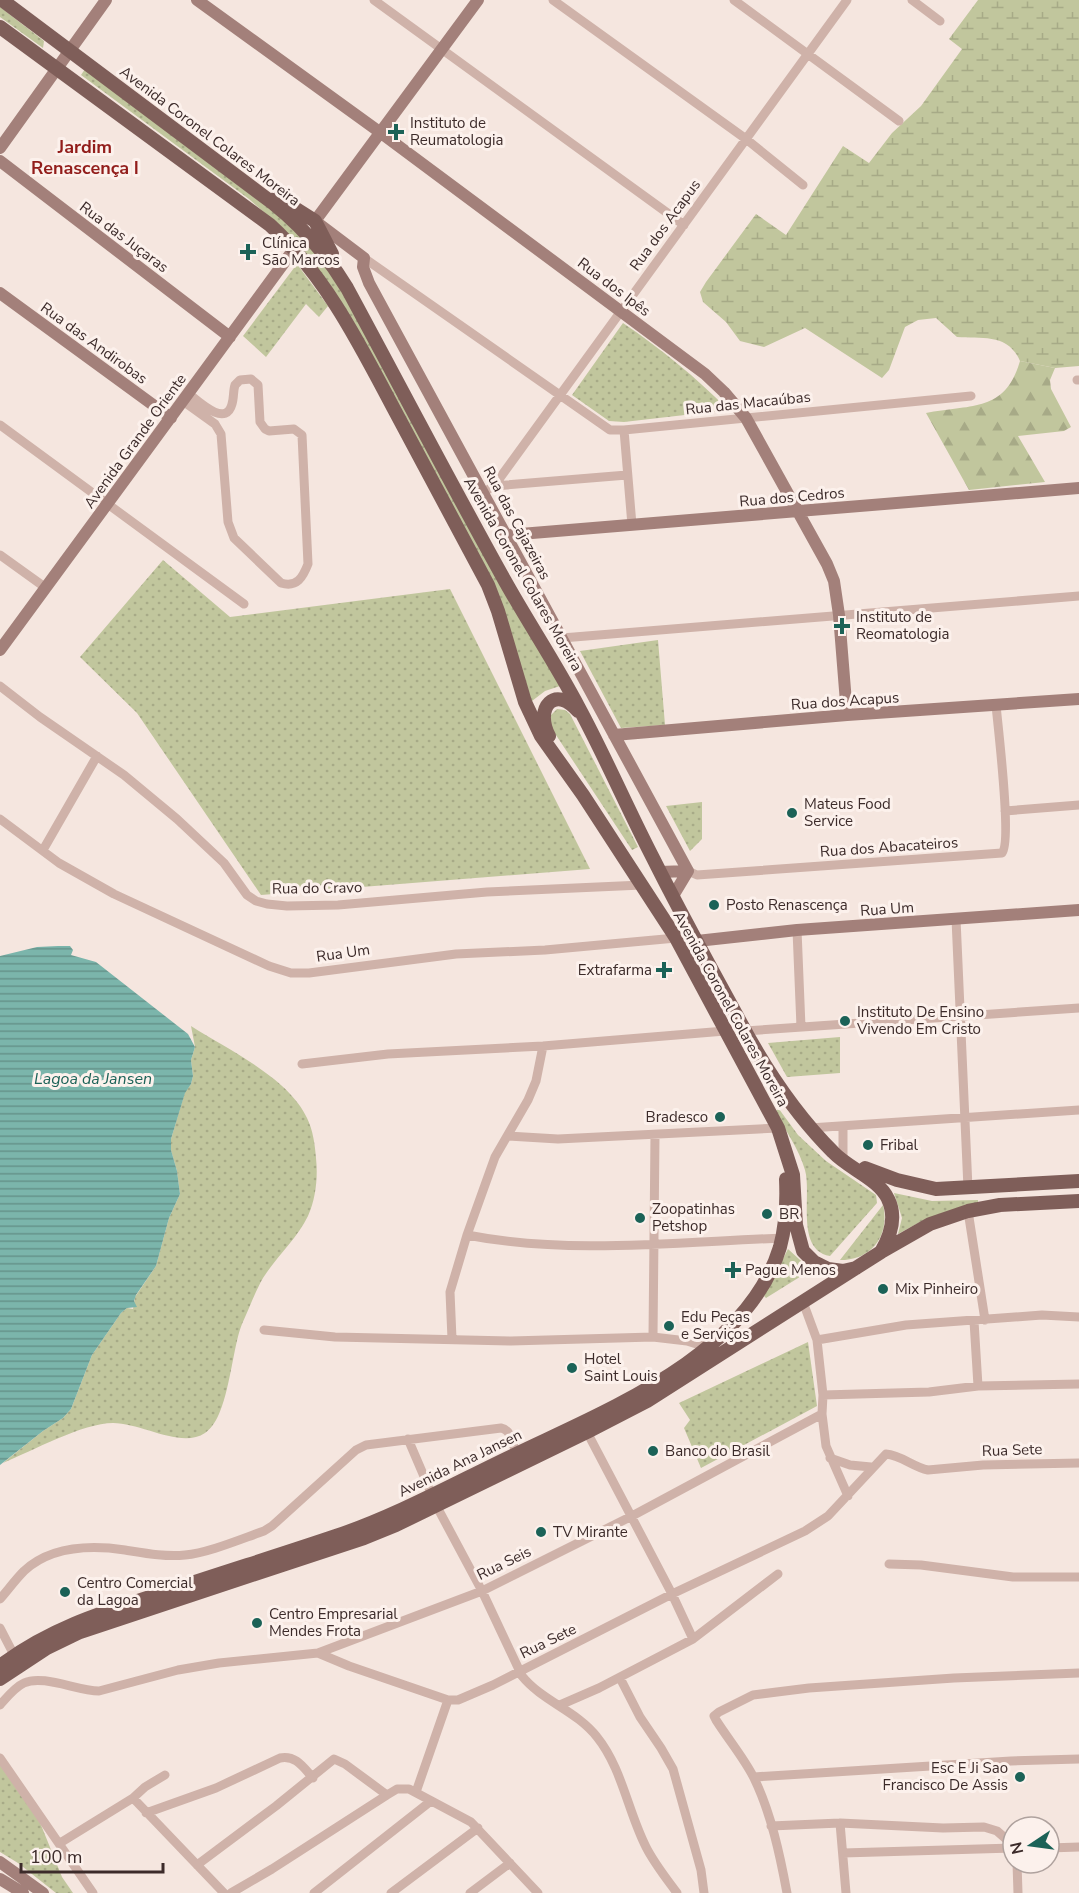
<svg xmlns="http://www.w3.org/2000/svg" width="1079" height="1893" viewBox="0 0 1079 1893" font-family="'Nunito Sans',sans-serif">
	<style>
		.green { fill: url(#green-dots) }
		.forest { fill: url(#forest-firs) }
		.wetland { fill: url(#wetland-marsh) }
		.water { fill: url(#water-rules) }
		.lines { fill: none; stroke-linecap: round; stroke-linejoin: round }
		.street { stroke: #cfb2a9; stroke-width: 9 }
		.secondary { stroke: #a3807a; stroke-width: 12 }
		.primary { stroke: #7f5e59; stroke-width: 14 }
		.poi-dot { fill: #1b6257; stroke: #fcf1ec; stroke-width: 2 }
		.labels { text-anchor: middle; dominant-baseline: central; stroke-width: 6; stroke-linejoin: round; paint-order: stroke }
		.poi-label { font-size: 15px; fill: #3c2b2a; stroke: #fcf1ec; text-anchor: start }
		.street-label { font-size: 15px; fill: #3c2b2a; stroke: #fcf1ec }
		.water-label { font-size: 16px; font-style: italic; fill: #1b6257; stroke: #fcf1ec }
		.quarter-label { font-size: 18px; font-weight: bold; fill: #921d1b; stroke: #fcf1ec }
	</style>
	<defs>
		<pattern id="green-dots" width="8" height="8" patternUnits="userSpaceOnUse" patternTransform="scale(1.5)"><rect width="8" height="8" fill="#c1c69d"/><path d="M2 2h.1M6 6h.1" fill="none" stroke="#a7aa87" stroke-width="1.8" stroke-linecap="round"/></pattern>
		<pattern id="forest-firs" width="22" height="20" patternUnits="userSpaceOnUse" patternTransform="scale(1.5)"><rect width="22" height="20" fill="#c1c69d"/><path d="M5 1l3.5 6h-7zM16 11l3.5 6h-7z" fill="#a7aa87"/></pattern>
		<pattern id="wetland-marsh" width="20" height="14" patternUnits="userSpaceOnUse" patternTransform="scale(1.5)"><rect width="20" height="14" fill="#c1c69d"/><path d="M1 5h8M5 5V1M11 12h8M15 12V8" fill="none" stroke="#a7aa87"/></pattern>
		<pattern id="water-rules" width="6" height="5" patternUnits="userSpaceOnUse" patternTransform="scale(1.5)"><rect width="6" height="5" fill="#7bb5ab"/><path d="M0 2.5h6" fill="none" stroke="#66938b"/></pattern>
	</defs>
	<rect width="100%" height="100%" fill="#f5e6df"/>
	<path class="green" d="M0,7L44,41L43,48L0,17Z
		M87,66L280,216L307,243L336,281L560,686L545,691L532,701L531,700L499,596L358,331L273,220L249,199L81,75Z
		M297,264L328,306L319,317L306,304L266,357L243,336Z
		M623,323C661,349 696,377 728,410L624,422L609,421L572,395Z
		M163,560L230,617L450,589L590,869L261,895L137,713L80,657Z
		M658,640L665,725L621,728L580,651Z
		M557,709L565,710L570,714L638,847L632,850L552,729L550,724L551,715Z
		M702,802V839L690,851L666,806Z
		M191,1026C227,1049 289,1078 307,1118C313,1130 315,1145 316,1158C318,1177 316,1198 308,1216C297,1239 277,1256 263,1278C255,1292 249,1309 242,1324C231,1351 229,1418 205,1433C181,1449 142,1423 113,1423C83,1423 32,1451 3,1463L43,1431L63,1418L71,1409L92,1355L121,1313L127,1308L133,1309L135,1297L156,1266L169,1218L180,1194L177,1171L171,1150V1139L185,1092L191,1084L193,1076L191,1060L195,1047Z
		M840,1037V1073L787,1077L768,1043Z
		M779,1109L798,1135L826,1161L876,1195L877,1203L830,1256C795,1250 812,1195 805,1170C799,1149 785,1130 775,1111Z
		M894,1193L932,1201L978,1200V1203L920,1222L898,1234L902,1218Z
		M883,1205C890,1235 872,1260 840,1260Z
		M788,1249L811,1270L766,1298L764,1296Z
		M808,1342L817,1406L701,1468L684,1428L690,1420L679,1403Z
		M0,1765L39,1820L62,1877L73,1893H56L18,1863L0,1852Z"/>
	<path class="forest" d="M1020,361L1055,368L1050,380L1051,389L1071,427L1064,431L1018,436L1045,482L969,490L926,413C971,404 1005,413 1020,361Z"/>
	<path class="wetland" d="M978,0H1079V366L1055,368L1020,361C1008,333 982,339 957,337L936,318L918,320L905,327L889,370L882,378L805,328L764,347L740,341L726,322L703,302L700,292L706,282L756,214L786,235L843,146L869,163L892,133L921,106L962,49L949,39Z"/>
	<path class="water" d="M58,946H70L73,950L71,955L96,962L188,1034L195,1047L191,1060L193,1076L191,1084L185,1093L171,1139V1150L177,1171L180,1194L169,1218L156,1266L136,1295L134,1301L137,1307L127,1308L121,1313L92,1355L71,1409L63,1418L43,1431L0,1465V956L37,947Z"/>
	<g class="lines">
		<path class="street" d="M374,0L684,225
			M553,0L746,139L803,185
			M734,0L899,121
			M912,0L940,21
			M364,258L610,430H624L971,396
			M1077,380H1079
			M183,401L215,424L221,434L228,522L234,538L281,583C297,588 303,577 308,564L302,435L294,429L269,431L265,429L260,422L258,385L251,379L240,380L235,385C233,391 234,398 232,404C226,428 198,401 189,394
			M0,425L244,604
			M624,430L632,525
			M494,486L627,475
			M484,492L494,486L847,0
			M0,555L46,588
			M562,638L1079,596
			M0,686L40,717L124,775L177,819L224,863L247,895L256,901L267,904L287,906L338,905L487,892L642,885
			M1005,811L1079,805
			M0,819L59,863L114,894L269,966L291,973H309L456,954L545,950L676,938
			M43,850L97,756
			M688,871L697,875L1002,853C1012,842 998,727 996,705
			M956,919L968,1188
			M797,930L801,1027
			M745,1031L1079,1008
			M302,1064L388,1054L543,1046L725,1031
			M843,1127V1156
			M810,1128L1079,1110
			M507,1136L558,1139L778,1128
			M968,1211L985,1320
			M467,1235C568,1255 679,1242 782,1238
			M803,1302L817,1340L823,1395L822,1414L826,1446L848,1496
			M974,1321L978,1386
			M264,1330L335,1337L511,1341L653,1337L687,1341L706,1347
			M653,1337L655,1135
			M452,1339L450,1292L467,1235L495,1157L528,1100L536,1081L543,1046
			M817,1340L906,1325L1042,1315L1079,1317
			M823,1395L929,1392L978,1386L1079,1384
			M587,1432L672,1594L693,1639
			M408,1439L432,1495
			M830,1458L850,1465L871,1467
			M436,1505L482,1591L522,1676C542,1701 577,1711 597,1737C622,1768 628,1812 646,1847C654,1863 666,1878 677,1893
			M889,1564L921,1565L1013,1577H1079
			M0,1599C8,1590 15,1580 24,1571C51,1546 91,1545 125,1550C144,1553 165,1557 185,1555C208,1553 241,1539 264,1531L272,1526L356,1450L366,1445L501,1428C512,1430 513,1445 516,1454
			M0,1628L14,1655
			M318,1653L482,1591L632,1516L822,1414
			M620,1678L640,1717L661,1748L673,1769L701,1870L704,1893
			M0,1705C7,1697 15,1687 24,1683C43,1674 77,1691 99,1691L178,1670L219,1663L318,1653L349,1666L448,1700H458L493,1685L672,1594L805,1531L828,1516L886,1454C901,1455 913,1467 928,1470L983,1465L1079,1463
			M560,1705L599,1688L693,1639L778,1574
			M0,1758L93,1893
			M754,1777L1011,1761L1079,1759
			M416,1792L448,1700
			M133,1798L224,1893
			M146,1813L216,1788L280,1758C296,1755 303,1767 313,1778
			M840,1823L846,1893
			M771,1826L840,1823L943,1828L984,1827L997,1831L1013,1845
			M60,1843L133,1798L145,1787L165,1775
			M1049,1848L1079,1847
			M843,1853L1013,1848
			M1017,1863L1018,1893
			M197,1865L276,1806L334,1759L345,1764L387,1795L397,1789H409L471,1822L538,1893
			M231,1893L272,1869L387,1795
			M314,1893L431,1801
			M391,1893L478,1828
			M470,1893L510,1863
			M787,1893C780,1855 771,1813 754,1778C744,1758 728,1739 716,1720L714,1716L719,1712L753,1695L809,1688L954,1678L1079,1673"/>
		<path class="secondary" d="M197,0L381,133L705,374L724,392L746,418L827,564L834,581L839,615L847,715
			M478,0L315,221L364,258L363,267L369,283L688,871
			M0,148L106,0
			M0,161L230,337
			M0,293L171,418
			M507,535L1079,488
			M0,650L294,249
			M614,735L847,715L1079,699
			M660,872L688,871
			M673,896L688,871
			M697,941L797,930L1079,910
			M0,1862L43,1893
			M0,1879L23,1893"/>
		<path class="primary" d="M2,0L274,204C304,228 327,255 347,288C400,386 451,484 505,581C529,624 556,664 579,708C606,758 628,810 654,860C680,912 708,963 736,1014C762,1064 793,1112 833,1152C849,1169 879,1179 888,1199C897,1217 891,1235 881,1252
			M0,27L270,225C326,276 360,345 395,411C426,469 457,527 488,585L498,611L525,702L541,736L583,795L676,938L778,1128L793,1175L796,1225L803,1251L814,1262L828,1269L843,1271L856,1268
			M277,197L315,221L332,254
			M549,736C534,708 555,684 578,711
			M865,1168L897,1180L936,1189L1079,1181
			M0,1666C48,1629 103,1612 159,1594C218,1574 277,1556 336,1536C398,1515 455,1483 514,1455C607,1410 747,1356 780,1247C786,1225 787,1201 786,1179
			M0,1679L47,1648L80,1632L364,1538L396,1525L587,1432L647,1401L881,1252L930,1224L968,1211L1000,1205L1079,1201"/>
	</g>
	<g class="poi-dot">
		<path d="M393 123h6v6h6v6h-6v6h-6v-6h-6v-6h6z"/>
		<path d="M245 243h6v6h6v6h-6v6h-6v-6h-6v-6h6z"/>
		<path d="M839 617h6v6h6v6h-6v6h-6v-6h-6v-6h6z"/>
		<circle cx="792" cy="813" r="6"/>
		<circle cx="714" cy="905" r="6"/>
		<path d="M661 961h6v6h6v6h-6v6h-6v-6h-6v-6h6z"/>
		<circle cx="845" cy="1021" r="6"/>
		<circle cx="720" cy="1117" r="6"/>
		<circle cx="868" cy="1145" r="6"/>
		<circle cx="767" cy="1214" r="6"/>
		<circle cx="640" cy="1218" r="6"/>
		<path d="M730 1261h6v6h6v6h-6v6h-6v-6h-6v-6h6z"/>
		<circle cx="883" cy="1289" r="6"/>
		<circle cx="669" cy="1326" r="6"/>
		<circle cx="572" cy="1368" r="6"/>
		<circle cx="653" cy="1451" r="6"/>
		<circle cx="541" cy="1532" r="6"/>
		<circle cx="65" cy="1592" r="6"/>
		<circle cx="257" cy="1623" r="6"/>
		<circle cx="1020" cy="1777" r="6"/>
	</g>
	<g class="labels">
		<g class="poi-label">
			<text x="410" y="123">Instituto de<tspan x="410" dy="17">Reumatologia</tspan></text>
			<text x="262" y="243">Clínica<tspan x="262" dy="17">São Marcos</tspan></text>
			<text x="856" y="617">Instituto de<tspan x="856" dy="17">Reomatologia</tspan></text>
			<text x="804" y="804">Mateus Food<tspan x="804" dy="17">Service</tspan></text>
			<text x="726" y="905">Posto Renascença</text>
			<text x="652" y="970" text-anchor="end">Extrafarma</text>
			<text x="857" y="1012">Instituto De Ensino<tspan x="857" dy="17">Vivendo Em Cristo</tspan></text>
			<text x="708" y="1117" text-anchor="end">Bradesco</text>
			<text x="880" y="1145">Fribal</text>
			<text x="652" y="1209">Zoopatinhas<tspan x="652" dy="17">Petshop</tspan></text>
			<text x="779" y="1214">BR</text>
			<text x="745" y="1270">Pague Menos</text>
			<text x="895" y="1289">Mix Pinheiro</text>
			<text x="681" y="1317">Edu Peças<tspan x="681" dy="17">e Serviços</tspan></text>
			<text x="584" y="1359">Hotel<tspan x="584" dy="17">Saint Louis</tspan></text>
			<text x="665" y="1451">Banco do Brasil</text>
			<text x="553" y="1532">TV Mirante</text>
			<text x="77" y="1583">Centro Comercial<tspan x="77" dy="17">da Lagoa</tspan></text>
			<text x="269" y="1614">Centro Empresarial<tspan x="269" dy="17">Mendes Frota</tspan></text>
			<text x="1008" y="1768" text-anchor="end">Esc E Ji Sao<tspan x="1008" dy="17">Francisco De Assis</tspan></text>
		</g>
		<g class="street-label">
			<text transform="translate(210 136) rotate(37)">Avenida Coronel Colares Moreira</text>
			<text transform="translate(665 225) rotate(-54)">Rua dos Acapus</text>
			<text transform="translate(124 237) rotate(37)">Rua das Juçaras</text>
			<text transform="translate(614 287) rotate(37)">Rua dos Ipês</text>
			<text transform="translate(94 343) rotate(36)">Rua das Andirobas</text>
			<text transform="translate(748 403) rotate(-6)">Rua das Macaúbas</text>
			<text transform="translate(135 441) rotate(-54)">Avenida Grande Oriente</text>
			<text transform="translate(792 497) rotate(-5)">Rua dos Cedros</text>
			<text transform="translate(517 523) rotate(62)">Rua das Cajazeiras</text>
			<text transform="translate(523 574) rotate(60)">Avenida Coronel Colares Moreira</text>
			<text transform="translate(845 701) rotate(-4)">Rua dos Acapus</text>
			<text transform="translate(889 847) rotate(-4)">Rua dos Abacateiros</text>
			<text transform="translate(317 888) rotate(-1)">Rua do Cravo</text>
			<text transform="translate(887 909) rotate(-4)">Rua Um</text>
			<text transform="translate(343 953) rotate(-8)">Rua Um</text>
			<text transform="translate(731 1009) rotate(61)">Avenida Coronel Colares Moreira</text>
			<text transform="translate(1012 1450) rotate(-2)">Rua Sete</text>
			<text transform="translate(460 1463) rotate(-26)">Avenida Ana Jansen</text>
			<text transform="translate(504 1563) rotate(-26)">Rua Seis</text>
			<text transform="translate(548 1641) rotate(-26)">Rua Sete</text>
		</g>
		<g class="water-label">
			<text x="93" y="1079">Lagoa da Jansen</text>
		</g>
		<g class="quarter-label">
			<text x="85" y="147">Jardim<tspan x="85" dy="21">Renascença I</tspan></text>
		</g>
	</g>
	<g transform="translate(1031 1845) rotate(257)"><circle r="28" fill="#fcf1ec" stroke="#afa29e" stroke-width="1.5"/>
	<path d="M0-4.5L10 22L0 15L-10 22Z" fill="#1b6257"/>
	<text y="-9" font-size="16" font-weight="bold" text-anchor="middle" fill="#3c2b2a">N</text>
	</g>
	<path d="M21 1863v9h142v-9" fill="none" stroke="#3c2b2a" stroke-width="3"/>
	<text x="30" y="1863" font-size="18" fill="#3c2b2a" stroke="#fcf1ec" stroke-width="4.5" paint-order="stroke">100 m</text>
</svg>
